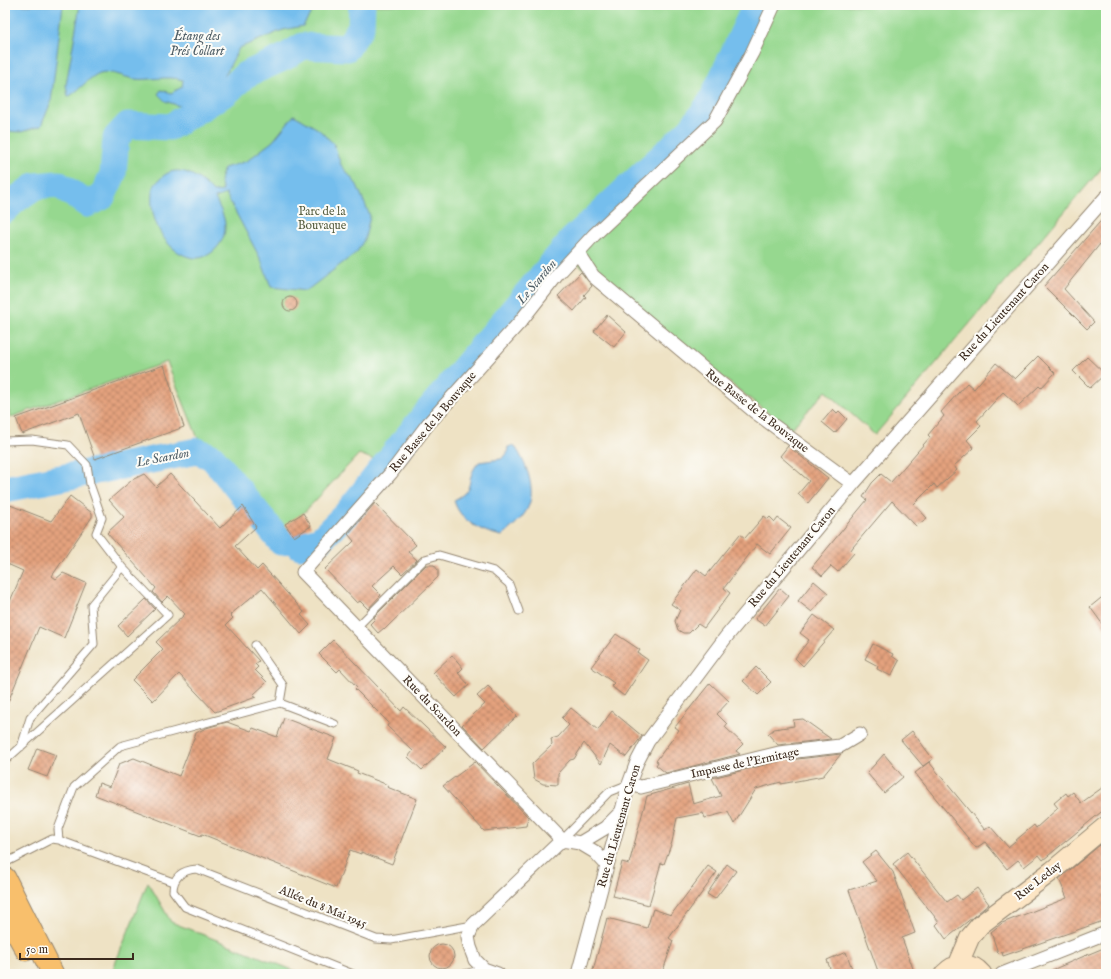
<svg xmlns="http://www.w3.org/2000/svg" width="1111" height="979" viewBox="0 0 1111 979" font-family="'IM FELL English',serif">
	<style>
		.green { fill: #96d88f; stroke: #688156 }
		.water { fill: #74beed; stroke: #587486 }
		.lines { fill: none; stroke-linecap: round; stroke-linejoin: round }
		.river { stroke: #74beed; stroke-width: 27 }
		.building { fill: url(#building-cross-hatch) }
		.lane-casing { stroke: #948671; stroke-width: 9 }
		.street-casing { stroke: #948671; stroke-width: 15 }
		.secondary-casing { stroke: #948671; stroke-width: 21 }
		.primary-casing { stroke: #948671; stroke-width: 23 }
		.lane { stroke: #fff; stroke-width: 7 }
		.street { stroke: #fff; stroke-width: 13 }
		.secondary { stroke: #fce5c4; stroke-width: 19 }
		.primary { stroke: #f8bf6c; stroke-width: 21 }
		.labels { text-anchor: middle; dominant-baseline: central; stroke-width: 4; stroke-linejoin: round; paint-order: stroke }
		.park-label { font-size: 12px; fill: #565e40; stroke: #fdfcf7 }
		.street-label { font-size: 12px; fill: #3b2a1e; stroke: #fdfcf7 }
		.water-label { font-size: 13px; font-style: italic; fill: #4f5e66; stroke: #fdfcf7 }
	</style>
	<defs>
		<pattern id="building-cross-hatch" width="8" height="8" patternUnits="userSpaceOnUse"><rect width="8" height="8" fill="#e4a27e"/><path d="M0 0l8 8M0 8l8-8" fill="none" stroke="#ba8467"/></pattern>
	</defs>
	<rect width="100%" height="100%" fill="#fdfcf7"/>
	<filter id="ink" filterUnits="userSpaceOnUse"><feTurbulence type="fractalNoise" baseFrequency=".025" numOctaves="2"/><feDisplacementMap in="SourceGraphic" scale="8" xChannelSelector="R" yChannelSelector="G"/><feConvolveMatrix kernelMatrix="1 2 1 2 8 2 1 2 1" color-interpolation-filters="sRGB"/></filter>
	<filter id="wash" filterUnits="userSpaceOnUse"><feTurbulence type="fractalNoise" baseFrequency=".012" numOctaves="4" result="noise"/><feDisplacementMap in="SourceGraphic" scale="16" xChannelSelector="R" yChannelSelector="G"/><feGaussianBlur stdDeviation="0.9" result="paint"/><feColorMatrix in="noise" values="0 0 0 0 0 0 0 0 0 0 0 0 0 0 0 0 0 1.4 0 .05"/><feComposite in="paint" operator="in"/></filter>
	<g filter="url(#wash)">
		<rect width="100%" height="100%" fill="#eee2c4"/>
		<path class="green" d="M5,5H1106V163L875,435L826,391L790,430L568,256L388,465L359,454L283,535L197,436L167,362L11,417L5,403Z
			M148,882L171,922L303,974H111Z"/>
		<path class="water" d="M5,5H63L51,102L41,126L21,132L5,131Z
			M80,5H316L303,26L283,30L239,48L220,85L182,107L165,101L158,94L161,90L171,93L182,87L183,80C167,75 150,81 134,79C124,77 109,70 100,73C90,76 79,91 68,97L66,85Z
			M294,115L318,129L334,144L341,165L357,185L370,216L365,238L357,252L306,291L271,287L261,260L226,194L215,198C219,207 225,216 225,226C226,244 207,263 189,257C164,250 149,218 152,193C152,187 157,182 161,178C178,161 201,178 213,192L223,191L220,181L224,168L247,161L273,141Z
			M514,445C525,461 536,486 529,505C525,517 511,528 502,536C482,532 459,521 454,500C478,488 463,480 479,462L501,459L507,454L508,447Z"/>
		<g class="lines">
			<path class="river" d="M5,210L14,201L35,186L58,184L87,204L102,197L113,174L116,138L128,125L170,127L227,92L245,75L285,57L303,46L347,48L361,27L362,5
				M5,489L197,451L212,457L281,542
				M300,546L321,539L347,513L429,410L573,239L691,129L711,102L756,5"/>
		</g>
		<g id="blocks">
			<path class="building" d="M1106,215V249L1100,244L1064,289L1094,322L1087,329L1044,286Z
				M581,272L592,286L584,295L586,297L574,311L558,296Z
				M283 304a7 7 0 1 1 14 0a7 7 0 1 1-14 0Z
				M607,315L626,332L614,347L594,331Z
				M1038,356L1055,373L1041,388L1039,386L1018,406L1003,392L977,421L981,426L967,440L974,448L954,466L957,470L937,488L934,484L914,504L927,518L916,526L892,501L853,547L851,550L854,553L838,572L831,566L822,576L812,567L867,500L863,497L872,483L881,474L891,482L930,437L928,435L944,416L941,412L967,383L974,389L996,363L1015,379Z
				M1087,357L1105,374L1090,388L1073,371Z
				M164,365L184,427L95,459L79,413L22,434L16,418Z
				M833,409L837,413L839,411L847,419L835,433L822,422Z
				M788,446L828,478L808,503L798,494L809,481L780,456Z
				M144,474L156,487L170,474L220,528L243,506L256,527L235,546L257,570L262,565L304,612L301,615L310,625L301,634L262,588L230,615L233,618L226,625L259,661L255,664L258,667L255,670L267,682L253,695L256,697L215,712L179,674L153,701L132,680L163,649L156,642L185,614L168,596L162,602L153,592L156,588L107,533L124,517L109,500L132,480Z
				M70,496L92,513V517L52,576L56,579L63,573L86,583L64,638L39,627L5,709V613L23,571L5,563V517L10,505L51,521Z
				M375,503L416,545L408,552L417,560L402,574L394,566L372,586L381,595L368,609L360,601L357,603L325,569L354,541L348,534Z
				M303,513L311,526L294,537L285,524Z
				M764,516L768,519L770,517L775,522L778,518L791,528L770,554L757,544L724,588L730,593L704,628L698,624L689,633H683L678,630L675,621L680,610L671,604L697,569L706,576L740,534L745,538Z
				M426,565H434L438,570V577L385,629L384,628L378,633L370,624L375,619L374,617Z
				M814,581L828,593L812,612L798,601Z
				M780,588L789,596L765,626L755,619Z
				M1106,594V629L1090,607Z
				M146,599L155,609L127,636L118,626Z
				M814,615L834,630L803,666L795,658L809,640L800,633Z
				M616,634L640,650L638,653L648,660L624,696L611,686L614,683L591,667Z
				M333,640L401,711L404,707L446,747L422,770L408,757L413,751L387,726L389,723L355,689L357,687L340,669L337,672L319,654Z
				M873,644L893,654L892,656L899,661L891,676L877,669L878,666L865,659Z
				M452,655L463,668L458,673L469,685L456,697L433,673Z
				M756,667L771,682L758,695L743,681Z
				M710,683L729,701L717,714L727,724L725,727L743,744L736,751L740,754L666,773L656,765L658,762L656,761L679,730L675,727Z
				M488,686L517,716L484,748L462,725L485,704L477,696Z
				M571,708L598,730L612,711L642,736L626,757L610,745L601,764L584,743L574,759L570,760L558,773V785L543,784L534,779L532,764L552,745L551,739L558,737L569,725L562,718Z
				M284,718L336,738L328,759L358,771L357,773L388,785L387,787L417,799L392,864L361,852V854L350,850L336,888L202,834L201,836L162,821L95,795L99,783L110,787L119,764L134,758L179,776L196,733L206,728L227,722L251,731L253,728L277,737Z
				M803,719L831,739L778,745L768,734L774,729L794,726L793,720Z
				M912,731L933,759L923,766L901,740Z
				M37,748L56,755L47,777L28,770Z
				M841,754L823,776L781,784V782L756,789L734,824L728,812L705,818L703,813L677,818L672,842L664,864L661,863L649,905L613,896L622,862L629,864L647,796L688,784L693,804L721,796L712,778L780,761Z
				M884,754L903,777L884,793L867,773Z
				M475,762L528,817L526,826L484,831L443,786Z
				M929,762L985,830L990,826L1008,847L1034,825L1036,828L1058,808L1054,803L1066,793L1068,796L1073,792L1081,803L1106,785V808L1043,860L1039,855L1024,867L1018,860L1007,869L985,842L976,848L915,773Z
				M1106,840V920L1003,956L1002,952L998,953L991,932L1002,923L1067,898L1059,879Z
				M876,851L893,872L915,933L902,938L915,974H879L849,890L877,881L862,862Z
				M907,852L947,902L957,895L961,900L977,888L989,904L946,939L936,925L939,922L893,864Z
				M727,864L736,871L715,899L707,894Z
				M708,866L717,872L669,938L673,941L662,974H592L607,918L647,928L653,909L671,915Z
				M430 956a12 12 0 1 1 24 0a12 12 0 1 1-24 0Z
				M1106,947V974H1043L1082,957Z
				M846,952L854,974H832L827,960Z"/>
		</g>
	</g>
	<g filter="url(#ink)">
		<use href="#blocks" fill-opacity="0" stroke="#948671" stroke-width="1"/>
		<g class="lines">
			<g class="lane-casing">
				<path id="lane" d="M5,441L32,440L68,445L87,465L90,484L102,518L96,533L122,567
					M356,628L425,559L439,555L494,571L509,584L519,611
					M255,645L283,685L280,703
					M5,761L168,615L122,567L91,605L94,644L30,718L21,747
					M59,840L58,829L74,787L120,746L280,703L335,724
					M562,840L609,792L629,784
					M5,863L52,839L59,840L173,882
					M353,974L185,907L173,891C173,876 183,870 197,869L376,939L391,940L473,925
					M464,974L484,969"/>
			</g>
			<g class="street-casing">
				<path id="street" d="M578,253L593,276L755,412L853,484
					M629,784L641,787L779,753L840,746L860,734
					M562,840L303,572L391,473L428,424L520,322L557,275L594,235L715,121L752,53L774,5
					M562,840L580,843L605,828L621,812
					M580,843L595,852L607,865
					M498,974L484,969L475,960L470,947L468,937L473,925L562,840
					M578,974L629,784L637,762L648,741L726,637L853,484L1106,197
					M1002,974L1106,933"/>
			</g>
			<g class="secondary-casing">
				<path id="secondary" d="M958,965L970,937L980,925L1052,871L1106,826
					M944,974C955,962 972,962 982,974"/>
			</g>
			<g class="primary-casing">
				<path id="primary" d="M5,878L53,974
					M5,912L26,950"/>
			</g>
			<use href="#lane" class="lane"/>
			<use href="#street" class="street"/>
			<use href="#secondary" class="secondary"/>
			<use href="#primary" class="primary"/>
		</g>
	</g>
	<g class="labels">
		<g class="park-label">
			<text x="322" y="211">Parc de la<tspan x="322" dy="14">Bouvaque</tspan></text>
		</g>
		<g class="street-label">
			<text transform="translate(1004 312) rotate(-48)">Rue du Lieutenant Caron</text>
			<text transform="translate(757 411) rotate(38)">Rue Basse de la Bouvaque</text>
			<text transform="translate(433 422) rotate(-50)">Rue Basse de la Bouvaque</text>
			<text transform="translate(792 557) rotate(-50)">Rue du Lieutenant Caron</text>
			<text transform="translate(432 706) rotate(46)">Rue du Scardon</text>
			<text transform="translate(745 763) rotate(-12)">Impasse de l'Ermitage</text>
			<text transform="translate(619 826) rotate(-74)">Rue du Lieutenant Caron</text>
			<text transform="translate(1038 881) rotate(-38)">Rue Leday</text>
			<text transform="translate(323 907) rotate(22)">Allée du 8 Mai 1945</text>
		</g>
		<g class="water-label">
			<text x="197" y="36">Étang des<tspan x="197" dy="15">Prés Collart</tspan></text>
			<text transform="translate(537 282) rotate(-50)">Le Scardon</text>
			<text transform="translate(163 458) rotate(-11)">Le Scardon</text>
		</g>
	</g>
	<rect width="1111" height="979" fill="none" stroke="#fdfcf7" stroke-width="20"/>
	<path d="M20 953v6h113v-6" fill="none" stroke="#3b2a1e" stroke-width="2"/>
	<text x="26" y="953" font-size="12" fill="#3b2a1e" stroke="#fdfcf7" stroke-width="3" paint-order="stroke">50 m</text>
</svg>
